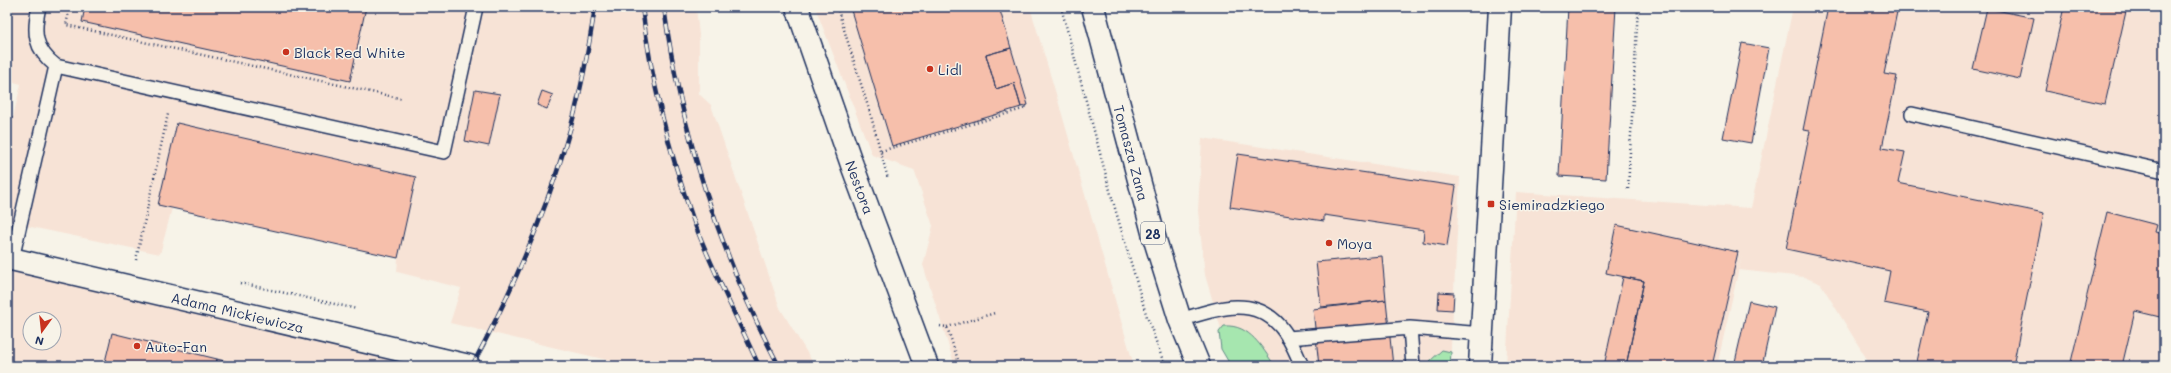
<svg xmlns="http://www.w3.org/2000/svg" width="2171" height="373" viewBox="0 0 2171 373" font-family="Mali,sans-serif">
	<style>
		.built { fill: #f7e3d6; fill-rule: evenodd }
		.green { fill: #a6e6af; stroke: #608a86 }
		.building { fill: #f6bfab; stroke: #1b2f5e }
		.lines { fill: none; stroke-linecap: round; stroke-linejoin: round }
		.service-casing { stroke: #1b2f5e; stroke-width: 16 }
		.minor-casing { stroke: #1b2f5e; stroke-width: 25 }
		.tertiary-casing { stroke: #1b2f5e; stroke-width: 25 }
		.primary-casing { stroke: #1b2f5e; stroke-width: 25 }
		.path { stroke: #1b2f5e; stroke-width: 2.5; stroke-dasharray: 1 3; stroke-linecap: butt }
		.service { stroke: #f7f3e8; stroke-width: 13 }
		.minor { stroke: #f7f3e8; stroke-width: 22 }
		.tertiary { stroke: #f7f3e8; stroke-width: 22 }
		.primary { stroke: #f7f3e8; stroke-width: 22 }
		.rail-casing { stroke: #1b2f5e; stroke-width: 4.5 }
		.rail { stroke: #f7f3e8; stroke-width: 3; stroke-dasharray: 9; stroke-linecap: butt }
		.poi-dot { fill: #c8321e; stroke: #f7f3e8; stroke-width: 1.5 }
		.labels { text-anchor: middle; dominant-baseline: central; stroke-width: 3; stroke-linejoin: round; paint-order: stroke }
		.shield { fill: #f7f3e8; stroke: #5d6a87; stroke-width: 1 }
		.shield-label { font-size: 13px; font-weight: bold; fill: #1b2f5e }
		.poi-label { font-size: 14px; fill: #1b2f5e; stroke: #f7f3e8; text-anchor: start }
		.street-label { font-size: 14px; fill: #1b2f5e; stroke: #f7f3e8 }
	</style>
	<rect width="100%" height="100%" fill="#f7f3e8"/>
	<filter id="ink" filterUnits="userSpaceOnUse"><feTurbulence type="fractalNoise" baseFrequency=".025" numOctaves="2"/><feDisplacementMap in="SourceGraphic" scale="8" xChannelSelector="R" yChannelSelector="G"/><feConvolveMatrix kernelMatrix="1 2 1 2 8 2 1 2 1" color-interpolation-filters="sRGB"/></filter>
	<g filter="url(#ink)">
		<path class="built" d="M7,7H696L699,35V94L711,105L780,308L815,366H633L450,323L461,288L397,272L398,258L172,208L160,254L7,222V142L21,84L7,80Z
			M815,7H1030L1059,104L1134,366H955L923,265L933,226L914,170L872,155Z
			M1793,7H2164V366H1871L1821,284L1804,277L1739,270L1742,255L1717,366H1506L1516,192L1751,208Z
			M1202,138L1460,177L1450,366H1240L1221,329L1205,275L1198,211Z
			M7,258L395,349L389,366H7ZM30,319H54V343H30Z"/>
		<path class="green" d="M1224,326C1250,324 1262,348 1275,366H1231L1221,349L1219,332Z
			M1442,350L1451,352L1450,366H1434L1430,361Z"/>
		<path class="building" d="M85,7H366L350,81L82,22Z
			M850,7H999L1011,48L986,55L996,89L1014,83L1021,107L892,146Z
			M1568,7H1616L1606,179L1559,176Z
			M1828,7H1898L1884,74L1897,76L1882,148L1905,152L1898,183L2044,213L2013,366H1916L1928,312L1884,303L1890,271L1786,249L1810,131L1803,130Z
			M2064,7H2127L2105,104L2045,91Z
			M1987,8L2034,18L2020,79L1973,69Z
			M1742,43L1769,48L1751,143L1723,138Z
			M1011,48L1028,105L1021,107L1014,83L996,89L986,55Z
			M475,90L500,94L489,146L465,141Z
			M542,91L553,95L547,109L537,105Z
			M7,115L12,117L7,138Z
			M177,123L416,177L398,258L158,205Z
			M1238,154L1456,186L1447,246L1423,242L1424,230L1324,215V221L1230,207Z
			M2107,212L2157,225L2155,232L2164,234V318L2135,311L2122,366H2070Z
			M1616,225L1738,252L1712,366H1626L1644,281L1606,273Z
			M1382,256L1386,300L1321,307L1316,262Z
			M1623,277L1644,281L1626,366H1604Z
			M1439,292L1454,293L1453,310L1438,309Z
			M1386,300L1393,366H1319L1313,309Z
			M1749,301L1775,307L1762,366H1734Z
			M112,333L217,359L216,366H104Z
			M217,359L243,366H216Z"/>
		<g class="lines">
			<g class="service-casing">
				<path id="service" d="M56,66L444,152L476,7
					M1912,114L2164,171
					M12,259L56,66C34,49 33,32 39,7
					M1180,320C1213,310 1252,294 1280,326C1290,337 1296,353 1302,366
					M1288,338L1410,328
					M1413,366L1410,328L1483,334"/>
			</g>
			<g class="minor-casing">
				<g id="minor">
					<path id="s1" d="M7,258L469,366"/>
				</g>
			</g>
			<g class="tertiary-casing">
				<g id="tertiary">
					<path id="s2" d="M797,7L852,165L927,366"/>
				</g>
			</g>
			<g class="primary-casing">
				<g id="primary">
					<path id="s3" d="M1093,7L1155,240L1180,320L1199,366"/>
					<path d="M1480,366L1500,7"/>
				</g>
			</g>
			<path class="path" d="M70,7L66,25L403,99
				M837,7L871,116L888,179
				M1061,7L1112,198L1146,314L1165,366
				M881,151L1026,108L1025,106
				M1628,189L1638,7
				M136,260L168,114
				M240,283L357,309
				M940,326L947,327L960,366
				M947,327L995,313"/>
			<use href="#service" class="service"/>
			<use href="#minor" class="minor"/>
			<use href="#tertiary" class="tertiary"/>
			<use href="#primary" class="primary"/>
			<g class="rail-casing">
				<path id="rail" d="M642,7C651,80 669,152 694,222C713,271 737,318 759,366
					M664,7C680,129 721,258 779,366
					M472,366C510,295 543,220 566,143C580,99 588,52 595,7"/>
			</g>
			<use href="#rail" class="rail"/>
		</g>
	</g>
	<g class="poi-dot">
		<circle cx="286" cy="52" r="4"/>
		<circle cx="930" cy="69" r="4"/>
		<rect x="1487" y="200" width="8" height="8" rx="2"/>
		<circle cx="1329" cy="243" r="4"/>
		<circle cx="137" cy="346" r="4"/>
	</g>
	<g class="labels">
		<rect class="shield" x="1141" y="222" width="24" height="22" rx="3"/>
		<g class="shield-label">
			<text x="1153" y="233">28</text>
		</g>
		<g class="poi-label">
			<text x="294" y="52">Black Red White</text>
			<text x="938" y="69">Lidl</text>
			<text x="1499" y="204">Siemiradzkiego</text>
			<text x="1337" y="243">Moya</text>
			<text x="145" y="346">Auto-Fan</text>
		</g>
		<g class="street-label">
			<text stroke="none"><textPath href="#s3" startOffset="151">Tomasza Zana</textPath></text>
			<text stroke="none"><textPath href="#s2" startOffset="191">Nestora</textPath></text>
			<text stroke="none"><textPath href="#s1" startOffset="237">Adama Mickiewicza</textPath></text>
		</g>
	</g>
	<rect width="2171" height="373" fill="none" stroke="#f7f3e8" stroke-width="24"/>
	<rect x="12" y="12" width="2147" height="349" fill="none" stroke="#1b2f5e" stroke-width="1.5" filter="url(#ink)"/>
	<g transform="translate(42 331) rotate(195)"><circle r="19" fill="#f7f3e8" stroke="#9fa5b1"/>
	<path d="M0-3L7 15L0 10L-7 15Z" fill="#c8321e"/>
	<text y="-6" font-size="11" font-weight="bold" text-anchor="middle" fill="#1b2f5e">N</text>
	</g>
</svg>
